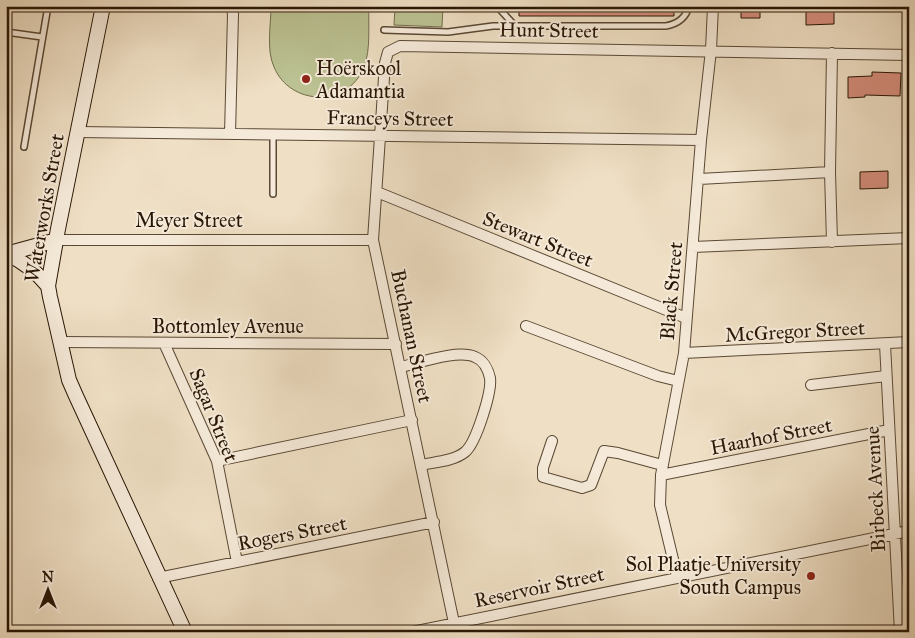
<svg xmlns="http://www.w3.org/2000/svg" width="915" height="638" viewBox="0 0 915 638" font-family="'IM FELL Great Primer',serif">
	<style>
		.green { fill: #bbc192; stroke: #726c4b }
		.building { fill: #d68d7c; stroke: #291604 }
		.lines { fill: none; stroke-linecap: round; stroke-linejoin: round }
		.lane-casing { stroke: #5a4834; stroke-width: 8 }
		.street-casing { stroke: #5a4834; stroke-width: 12 }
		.secondary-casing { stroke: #291604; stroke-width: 16 }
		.lane { stroke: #f5ead9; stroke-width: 5 }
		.street { stroke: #f5ead9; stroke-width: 10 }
		.secondary { stroke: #f5ead9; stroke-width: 14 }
		.poi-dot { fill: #8f2418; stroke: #f5ead9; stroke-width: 2 }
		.labels { text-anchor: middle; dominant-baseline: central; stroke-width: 4; stroke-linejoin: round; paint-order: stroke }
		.street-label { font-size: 20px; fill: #291604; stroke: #f5ead9 }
		.poi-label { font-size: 20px; fill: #291604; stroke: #f5ead9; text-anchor: start }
	</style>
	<rect width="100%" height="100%" fill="#efdfc4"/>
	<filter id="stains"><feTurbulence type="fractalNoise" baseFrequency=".004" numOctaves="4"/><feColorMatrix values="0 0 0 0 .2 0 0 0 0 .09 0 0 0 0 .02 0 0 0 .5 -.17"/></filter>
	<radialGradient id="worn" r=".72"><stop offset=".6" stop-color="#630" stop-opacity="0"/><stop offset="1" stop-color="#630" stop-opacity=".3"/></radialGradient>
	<path class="green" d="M271,6H369C368,26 371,49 364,67C348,108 290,106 274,67C266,49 271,26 271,6Z
		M395,6H443L442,27L394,25Z"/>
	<path class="building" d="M519,6H674V16H519Z
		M741,6H760V18H741Z
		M806,11H834V24L806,25Z
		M872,72L901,73L900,96L865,95V97L848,98V77L872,76Z
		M888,171V188L860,189V172Z"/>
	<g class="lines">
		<g class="lane-casing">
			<path id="lane" d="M497,6L515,26
				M384,30L448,32L493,26H666C677,24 686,18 689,6
				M6,32L42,37
				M24,147L48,6
				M273,194V135"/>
		</g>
		<g class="street-casing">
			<path id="street" d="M6,20V29
				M832,53L830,172L832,242
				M77,132L701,140
				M230,134L233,14L231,6
				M699,179L830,172
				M377,192L686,318
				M57,240H373
				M693,247L909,238
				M526,326L658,376L678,381
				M60,342L396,344
				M164,343L217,461L237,562
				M885,344L900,632
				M684,353L909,342
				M401,367C419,363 458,349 475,357C483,360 488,369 490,378C492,392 476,443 465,452C454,461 435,462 421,465
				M811,385L886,376
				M552,441L543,468V477L582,488L591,485L604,451L618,453L662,465
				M217,461L412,420
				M661,475L889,430
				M677,576L660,505L661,475L684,353L701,140L711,50L713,6
				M158,578L434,522
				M454,623L373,240L385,63L388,52L400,46L909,55
				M412,632L909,531"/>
		</g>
		<g class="secondary-casing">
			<path id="secondary" d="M103,6L58,229L48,286L50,297L69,380L76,396L185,632
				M6,254L57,240
				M7,254C24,262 36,271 48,286"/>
		</g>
		<use href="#lane" class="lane"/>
		<use href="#street" class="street"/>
		<use href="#secondary" class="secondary"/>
	</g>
	<g class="poi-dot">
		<circle cx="306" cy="79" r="5"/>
		<circle cx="811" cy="576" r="5"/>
	</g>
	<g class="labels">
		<g class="street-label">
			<text transform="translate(549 30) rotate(1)">Hunt Street</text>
			<text transform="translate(390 118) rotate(1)">Franceys Street</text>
			<text transform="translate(44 208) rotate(-80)">Waterworks Street</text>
			<text x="189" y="220">Meyer Street</text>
			<text transform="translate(538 239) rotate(22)">Stewart Street</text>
			<text transform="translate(671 291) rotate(-85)">Black Street</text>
			<text x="228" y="326">Bottomley Avenue</text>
			<text transform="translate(795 331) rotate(-3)">McGregor Street</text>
			<text transform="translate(412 336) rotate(78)">Buchanan Street</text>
			<text transform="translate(214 415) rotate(68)">Sagar Street</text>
			<text transform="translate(771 436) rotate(-11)">Haarhof Street</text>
			<text transform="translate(875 489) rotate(-93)">Birbeck Avenue</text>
			<text transform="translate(292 533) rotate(-11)">Rogers Street</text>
			<text transform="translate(539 587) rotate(-12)">Reservoir Street</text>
		</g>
		<g class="poi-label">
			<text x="316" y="68">Hoërskool<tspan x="316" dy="23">Adamantia</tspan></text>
			<text x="801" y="564" text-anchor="end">Sol Plaatje University<tspan x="801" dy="23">South Campus</tspan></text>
		</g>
	</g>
	<rect width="915" height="638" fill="none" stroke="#efdfc4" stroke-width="25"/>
	<rect x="8" y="8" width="900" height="623" fill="none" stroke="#291604" stroke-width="2.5"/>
	<rect x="12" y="12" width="890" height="613" fill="none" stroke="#291604"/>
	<g transform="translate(48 590)" stroke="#f5ead9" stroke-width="4" paint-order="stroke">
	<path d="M0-4L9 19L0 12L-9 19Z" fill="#291604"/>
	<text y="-8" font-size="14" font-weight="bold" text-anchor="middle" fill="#291604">N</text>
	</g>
	<rect width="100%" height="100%" filter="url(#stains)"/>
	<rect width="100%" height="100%" fill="url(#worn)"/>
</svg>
